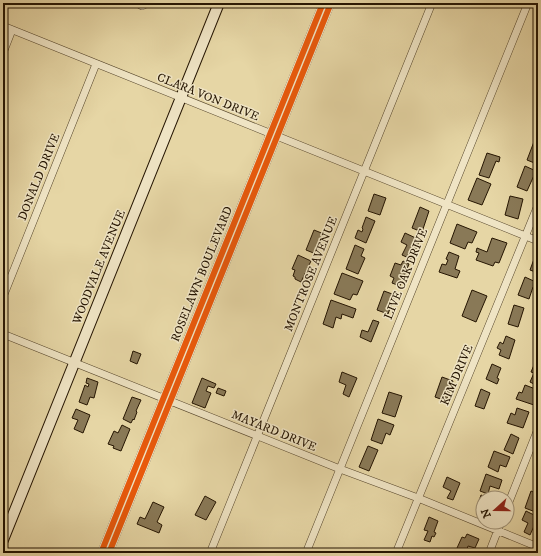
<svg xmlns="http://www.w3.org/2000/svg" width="541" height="556" viewBox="0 0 541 556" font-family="'IM FELL DW Pica',serif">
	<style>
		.building { fill: #897957; stroke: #251502 }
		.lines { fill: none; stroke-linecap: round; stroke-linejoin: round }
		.street-casing { stroke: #55452b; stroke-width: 8 }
		.secondary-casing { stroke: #251502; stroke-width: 12 }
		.street { stroke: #efe4c4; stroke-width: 7 }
		.secondary { stroke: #efe4c4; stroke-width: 10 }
		.cycleway-casing { stroke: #efe4c4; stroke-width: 8 }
		.cycleway { stroke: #e8590c; stroke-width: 6 }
		.labels { text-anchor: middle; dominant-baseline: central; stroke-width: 3; stroke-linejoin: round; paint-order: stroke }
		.street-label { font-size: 12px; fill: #251502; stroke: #efe4c4 }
	</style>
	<rect width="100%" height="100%" fill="#e6d6a5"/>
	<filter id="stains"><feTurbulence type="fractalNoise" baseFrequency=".005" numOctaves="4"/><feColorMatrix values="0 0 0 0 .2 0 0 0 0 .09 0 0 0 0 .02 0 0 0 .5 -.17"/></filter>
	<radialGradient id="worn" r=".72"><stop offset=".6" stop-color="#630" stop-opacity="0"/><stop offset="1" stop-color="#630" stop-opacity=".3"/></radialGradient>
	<path class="building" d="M535,139L538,140V161L537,164L527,160Z
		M487,153L500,157L499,162L496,161L489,178L479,175Z
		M525,166L536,171L527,191L517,187Z
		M477,178L491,184L482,205L468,200Z
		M374,194L386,198L380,215L368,211Z
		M510,196L523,199L518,219L505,215Z
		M420,207L429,211L422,232L412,228Z
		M366,217L375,221L366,243L355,238L358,230L362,232L363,229L362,228Z
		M457,224L477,232L472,243L468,242L465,249L450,243Z
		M314,230L324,234L316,254L306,250Z
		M405,233L420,240L411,259L402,255L407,245L401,242Z
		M492,238L507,243L499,263L495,262L493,266L476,260L479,253L476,252L477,248L487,252Z
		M355,245L364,249L361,256L365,258L358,274L346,269Z
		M449,252L459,256L455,269L460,271L457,278L439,272L442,264L446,265L448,260L446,259Z
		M298,255L311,261L301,282L295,279V277L293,276L295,270L292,269Z
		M534,259L538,261V273L530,270Z
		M403,261L409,264L400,286L392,283L394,278L390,276L395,263L401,265Z
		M342,273L363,281L357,295L353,294L350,300L334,294Z
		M525,277L538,283V289L533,287L529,299L518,295Z
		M472,290L487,296L476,322L462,316Z
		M384,291L395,295L388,314L377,310Z
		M331,300L356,309L353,318L342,314L341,319L336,317L333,328L323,324Z
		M514,305L524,308L518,327L508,324Z
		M373,320L379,322L371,342L360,337L362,330L368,332Z
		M506,336L515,340L509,359L499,355L501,350L497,348L500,342L503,344Z
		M133,351L141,354L137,364L130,361Z
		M492,364L501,368L497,378L499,379L497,384L486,379Z
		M534,365L538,367V386L530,382L534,373L531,372Z
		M342,372L357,378L349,397L343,394L346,385L339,382Z
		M442,377L453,381L446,401L435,397Z
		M87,378L98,382L94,398L90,397L87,405L79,402L85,385L88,387L89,384L86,383Z
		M202,378L216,384L214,388L208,386L206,391L211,393L205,408L192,403Z
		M525,385L538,390V394L534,405L516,399L519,392L522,393Z
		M218,388L226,391L224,396L216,393Z
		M481,389L490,393L484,409L475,406Z
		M389,392L402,396L395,417L382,413Z
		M132,397L141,400L136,411L137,412L134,420L133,419L131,423L123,419Z
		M517,408L529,412L523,428L507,423L511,413L515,415Z
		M76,409L90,415L83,433L74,429L78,420L72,418Z
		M378,419L394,425L390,435L386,433L382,444L371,440Z
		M122,425L130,429L121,451L113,448L114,446L108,444L114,431L118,433Z
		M511,434L519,438L513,454L504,450Z
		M368,446L378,450L369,471L359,467Z
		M494,451L510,457L506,467L500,465L498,472L488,467Z
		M486,474L502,480L499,489L490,486L488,494L480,491Z
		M447,477L460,483L453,500L447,498L451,491L443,487Z
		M531,491L538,494V513L525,508Z
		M481,495L489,498H483V513L480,511L482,506L478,504Z
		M205,496L216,502L206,520L195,515Z
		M153,502L164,507L157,522L162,525L159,533L137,524L140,517L145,519Z
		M526,511L538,517L530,535L524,532L528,523L522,520Z
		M429,517L438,521L434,532L436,533L434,537L432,536L430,542L424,540L428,531L424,530Z
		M467,534L479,539L475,548L468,546L466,552L457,548L462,537L465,538Z"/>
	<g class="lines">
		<g class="street-casing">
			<path id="street" d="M137,3L142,6L148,3
				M3,26L538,241
				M3,53L12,30
				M3,297L96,64
				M3,334L340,469L418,498L538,547
				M507,507L538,429
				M101,553L323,3
				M109,553L331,3
				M210,553L432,3
				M306,553L528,3
				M396,553L538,205
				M489,553L501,522"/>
		</g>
		<g class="secondary-casing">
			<path id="secondary" d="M3,540L219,3"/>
		</g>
		<use href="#street" class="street"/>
		<use href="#secondary" class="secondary"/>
		<g class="cycleway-casing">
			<path id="cycleway" d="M101,553L323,3
				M109,553L331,3"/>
		</g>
		<use href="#cycleway" class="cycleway"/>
	</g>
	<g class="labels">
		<g class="street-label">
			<text transform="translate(208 97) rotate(22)">CLARA VON DRIVE</text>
			<text transform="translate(39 177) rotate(-68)">DONALD DRIVE</text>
			<text transform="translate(99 267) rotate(-68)">WOODVALE AVENUE</text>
			<text transform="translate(202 274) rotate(-68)">ROSELAWN BOULEVARD</text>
			<text transform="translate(311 274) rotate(-68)">MONTROSE AVENUE</text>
			<text transform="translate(406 274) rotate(-68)">LIVE OAK DRIVE</text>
			<text transform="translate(457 375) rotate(-67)">KIM DRIVE</text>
			<text transform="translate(274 431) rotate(22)">MAYARD DRIVE</text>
		</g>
	</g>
	<rect width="541" height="556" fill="none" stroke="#e6d6a5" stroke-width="16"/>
	<rect x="4" y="4" width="533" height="548" fill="none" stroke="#251502" stroke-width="2"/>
	<rect x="8" y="8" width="525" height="540" fill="none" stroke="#251502"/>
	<g transform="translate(495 510) rotate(249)"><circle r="19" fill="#efe4c4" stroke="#9e9176"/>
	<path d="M0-3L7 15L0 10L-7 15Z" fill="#8f2418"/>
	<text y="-6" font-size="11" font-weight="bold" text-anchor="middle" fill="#251502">N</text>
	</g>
	<rect width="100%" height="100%" filter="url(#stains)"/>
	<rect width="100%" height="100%" fill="url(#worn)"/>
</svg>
